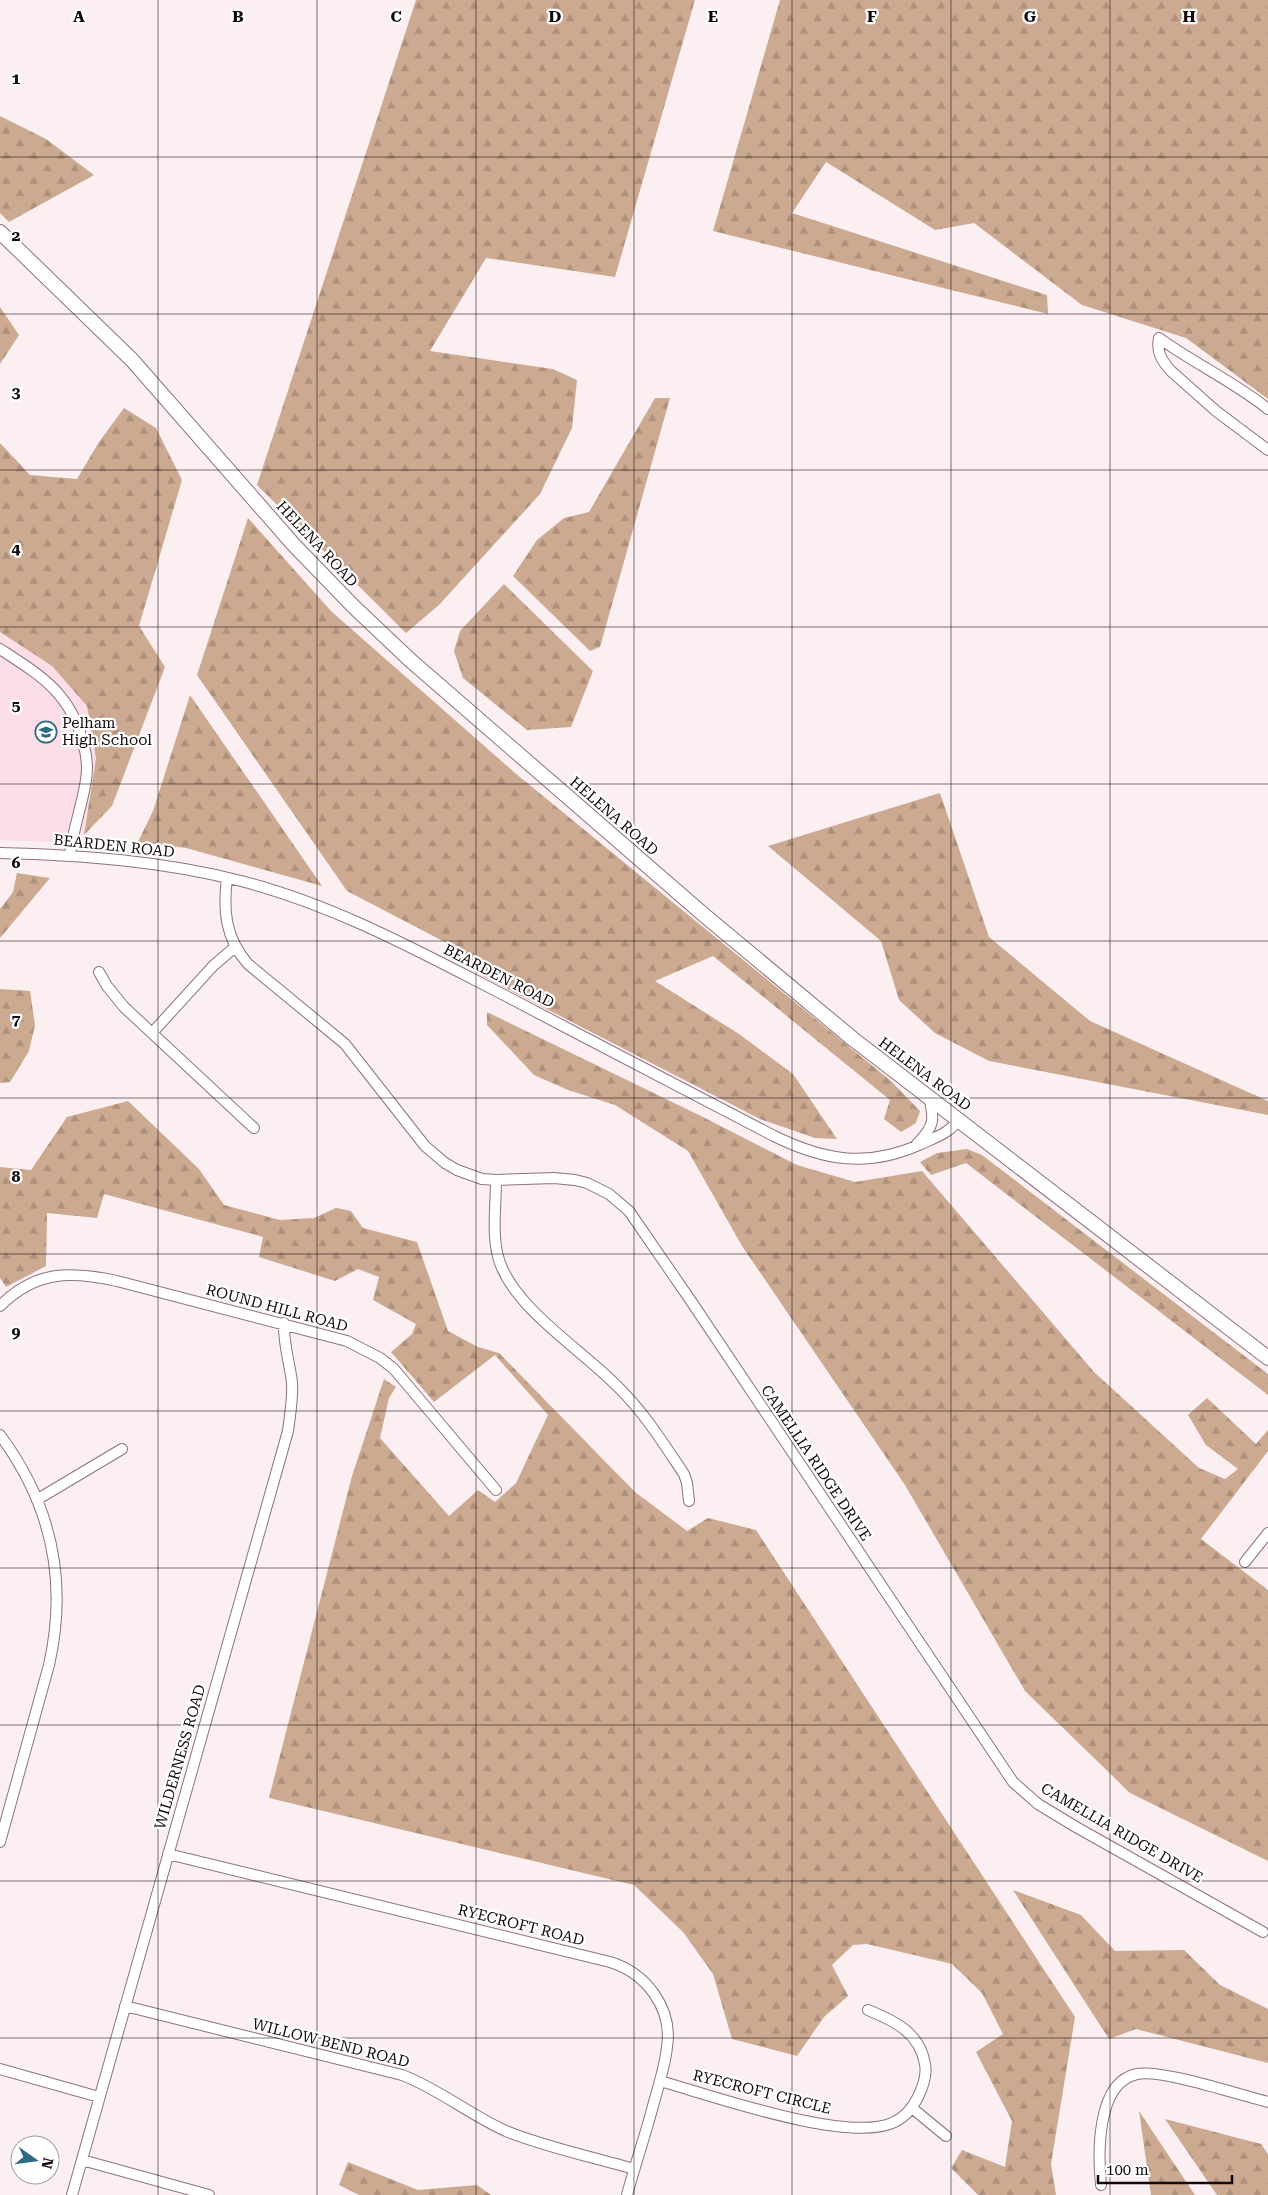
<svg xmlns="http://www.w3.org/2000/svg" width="1268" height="2195" viewBox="0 0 1268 2195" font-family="'Roboto Serif',serif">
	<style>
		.built { fill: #fedee6 }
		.forest { fill: url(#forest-firs) }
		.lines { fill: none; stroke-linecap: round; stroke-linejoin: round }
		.minor-casing { stroke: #8e737a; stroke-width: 12 }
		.major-casing { stroke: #8e737a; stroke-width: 16 }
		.minor { stroke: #fff; stroke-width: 10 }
		.major { stroke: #fff; stroke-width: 14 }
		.grid { fill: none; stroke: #140a0d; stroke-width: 1; stroke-opacity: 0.55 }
		.labels { text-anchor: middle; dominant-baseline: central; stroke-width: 4.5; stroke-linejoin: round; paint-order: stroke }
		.street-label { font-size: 15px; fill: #140a0d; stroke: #fff }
		.poi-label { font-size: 15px; fill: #140a0d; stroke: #fff; text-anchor: start }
		.grid-label { font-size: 16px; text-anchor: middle; font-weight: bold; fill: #140a0d; stroke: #fff; stroke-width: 4.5; stroke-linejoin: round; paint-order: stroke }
	</style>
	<defs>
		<pattern id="forest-firs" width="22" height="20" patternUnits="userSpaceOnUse" patternTransform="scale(1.25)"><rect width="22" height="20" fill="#ccaa92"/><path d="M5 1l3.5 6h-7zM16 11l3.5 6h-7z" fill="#ae917d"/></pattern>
	</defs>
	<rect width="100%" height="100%" fill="#fbeff2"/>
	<path class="built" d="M0,632L52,666L87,706L96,758L84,835L53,842L0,840Z"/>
	<path class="forest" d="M416,0H695L615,277L486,258L430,351L553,369L577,380L572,428L540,494L439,605L406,633L257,485Z
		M780,0H1268V399L1186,338L1082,305L974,223L935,230L826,162L792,213L1047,295L1048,314L713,231Z
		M0,116L46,139L94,175L9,222L0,213Z
		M0,307L19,335L0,364Z
		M655,398H670L600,647L590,651L513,576L537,540L564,518L589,512Z
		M124,408L156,428L182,480L139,626L165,667L112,806L84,835L96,758L87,706L52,666L0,632V443L30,475L77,479L99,442Z
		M248,518L331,611L515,773L891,1081L920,1111L916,1123L901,1132L884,1119L890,1100L713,956L655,981L739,1034L793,1074L837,1139L815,1138L760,1119L467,968L462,951L347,891L197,675Z
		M504,584L593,671L571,727L527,730L463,678L454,651L460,631Z
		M190,695L322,886L186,848L138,842L153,811Z
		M940,793L989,937L1090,1021L1268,1101V1115L989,1061L935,1033L899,1000L881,941L768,846Z
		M17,873L50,878L0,938V909L13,892Z
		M0,989L30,991L35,1025L29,1051L10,1082L0,1083Z
		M487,1012L703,1117L797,1165L855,1182L922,1171L1094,1372L1199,1468L1225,1479L1238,1469L1206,1445L1188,1415L1207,1398L1256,1444L1268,1430V1451L1201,1539L1268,1590V1861L1130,1793L1025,1691L905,1485L742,1246L688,1151L615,1105L568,1090L534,1075L487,1025Z
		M128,1101L199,1169L224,1205L280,1220L314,1218L336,1208L351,1211L363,1228L417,1242L448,1331L478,1347L499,1353L635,1492L687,1531L708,1518L756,1530L1075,2017L1051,2164L1056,2195H978L951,2168L962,2150L1005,2167L1012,2121L976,2052L1003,2034L982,1993L952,1964L867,1944L853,1945L832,1965L848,1996L824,2017L797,2056L732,2039L713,1974L683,1932L634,1885L269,1798L352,1476L384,1379L396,1387L389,1398L380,1438L449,1516L478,1490L495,1502L516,1483L548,1415L495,1355L434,1402L391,1352L412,1334L416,1324L373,1300L379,1277L358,1269L335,1281L259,1257L263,1237L104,1194L97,1218L47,1213L46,1266L6,1287L0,1278V1167L31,1170L67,1117Z
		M967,1149L982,1155L1268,1374V1395L966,1163L931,1175L920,1162L937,1153Z
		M1013,1890L1081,1915L1115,1951L1184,1950L1220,1985L1268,2009V2063L1136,2029L1109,2039Z
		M1139,2111L1195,2195H1151Z
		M1165,2119L1261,2144L1268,2154V2195H1217Z
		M348,2162L418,2190L477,2185L491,2195H359L339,2185Z"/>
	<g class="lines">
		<g class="minor-casing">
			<path id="minor" d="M1268,409C1233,381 1195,364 1159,338C1156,352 1162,361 1171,371L1216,411L1268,450
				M0,649C40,675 71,693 83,743C87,755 88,767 86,780C82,806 73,829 70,855
				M0,853C82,855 162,861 241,881C335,905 420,952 506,996C595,1043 684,1089 774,1136C825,1161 868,1168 921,1144C936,1137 950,1133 959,1119
				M227,878C223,910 225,938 248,964L345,1044L425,1146L445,1163L457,1170L482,1179L496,1180L554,1178L575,1180L587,1183L609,1194L629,1211L691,1301L1013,1782L1038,1804L1076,1827L1263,1932
				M99,972L107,986L124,1007L254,1128
				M152,1033L213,966L235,947
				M917,1144C934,1127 935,1120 929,1097
				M496,1180C496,1207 491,1238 500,1263C517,1310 582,1350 617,1386C644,1412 663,1443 684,1474L687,1483L689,1501
				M0,1306C36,1270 71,1271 117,1281L347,1341L380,1358L394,1369L496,1490
				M0,1435C52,1505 68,1581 49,1665L0,1842
				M38,1499L122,1449
				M1245,1562L1268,1533
				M168,1854L610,1962C646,1973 673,2008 667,2047C665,2067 658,2087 653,2106C645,2136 635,2165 627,2195
				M125,2006L402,2075C439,2089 470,2115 506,2131C545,2147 593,2157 634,2169
				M0,2069L99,2097
				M660,2081C710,2095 846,2143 892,2123C905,2118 912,2109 918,2097C923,2087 927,2075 925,2064C920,2033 895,2021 868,2010
				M912,2108L946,2136
				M82,2160L209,2195
				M1101,2185C1098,2155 1096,2082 1137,2074C1163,2069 1239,2095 1268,2102
				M72,2195L288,1431C290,1415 293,1399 292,1383C290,1363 283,1344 284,1323"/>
		</g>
		<g class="major-casing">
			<path id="major" d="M0,232L132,360L293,544L353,606L410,660L704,915L853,1039L1268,1358"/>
		</g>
		<use href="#minor" class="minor"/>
		<use href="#major" class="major"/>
	</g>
	<path class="grid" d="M158,0V2195M317,0V2195M476,0V2195M634,0V2195M792,0V2195M951,0V2195M1110,0V2195M0,157H1268M0,314H1268M0,470H1268M0,627H1268M0,784H1268M0,941H1268M0,1098H1268M0,1254H1268M0,1411H1268M0,1568H1268M0,1725H1268M0,1881H1268M0,2038H1268"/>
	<defs>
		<g id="school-ring" transform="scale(1.125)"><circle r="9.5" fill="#fff" stroke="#2c6b80" stroke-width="1.5"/><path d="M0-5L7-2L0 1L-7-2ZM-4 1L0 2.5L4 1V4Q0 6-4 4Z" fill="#2c6b80"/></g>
	</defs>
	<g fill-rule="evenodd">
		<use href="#school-ring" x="46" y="732"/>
	</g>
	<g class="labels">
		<g class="street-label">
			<text transform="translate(317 544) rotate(47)">HELENA ROAD</text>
			<text transform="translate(614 816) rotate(41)">HELENA ROAD</text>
			<text transform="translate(114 846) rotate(6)">BEARDEN ROAD</text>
			<text transform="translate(499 976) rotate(27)">BEARDEN ROAD</text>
			<text transform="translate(925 1074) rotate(37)">HELENA ROAD</text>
			<text transform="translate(277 1308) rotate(15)">ROUND HILL ROAD</text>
			<text transform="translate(816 1463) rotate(56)">CAMELLIA RIDGE DRIVE</text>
			<text transform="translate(180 1757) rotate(-74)">WILDERNESS ROAD</text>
			<text transform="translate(1122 1833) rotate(30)">CAMELLIA RIDGE DRIVE</text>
			<text transform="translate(521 1925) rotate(14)">RYECROFT ROAD</text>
			<text transform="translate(331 2043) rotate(14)">WILLOW BEND ROAD</text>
			<text transform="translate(762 2092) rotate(14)">RYECROFT CIRCLE</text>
		</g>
		<g class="poi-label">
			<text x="62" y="723">Pelham<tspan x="62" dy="17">High School</tspan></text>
		</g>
	</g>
	<g class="grid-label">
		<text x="79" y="22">A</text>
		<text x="238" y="22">B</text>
		<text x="396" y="22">C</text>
		<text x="555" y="22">D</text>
		<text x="713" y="22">E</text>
		<text x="872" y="22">F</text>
		<text x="1030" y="22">G</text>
		<text x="1189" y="22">H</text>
		<text x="16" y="84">1</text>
		<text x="16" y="241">2</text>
		<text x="16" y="398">3</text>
		<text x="16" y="554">4</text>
		<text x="16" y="711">5</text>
		<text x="16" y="868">6</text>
		<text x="16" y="1025">7</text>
		<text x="16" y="1182">8</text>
		<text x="16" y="1338">9</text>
	</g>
	<g transform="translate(35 2160) rotate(104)"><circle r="24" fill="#ffffff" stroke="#a19d9e"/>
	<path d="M0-4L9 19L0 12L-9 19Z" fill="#2c6b80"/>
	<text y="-8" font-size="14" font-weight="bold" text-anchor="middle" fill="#140a0d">N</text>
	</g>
	<path d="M1098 2175v8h134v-8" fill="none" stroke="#140a0d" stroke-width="2.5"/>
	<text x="1106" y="2175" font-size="15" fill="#140a0d" stroke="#ffffff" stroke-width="4" paint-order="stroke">100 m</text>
</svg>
